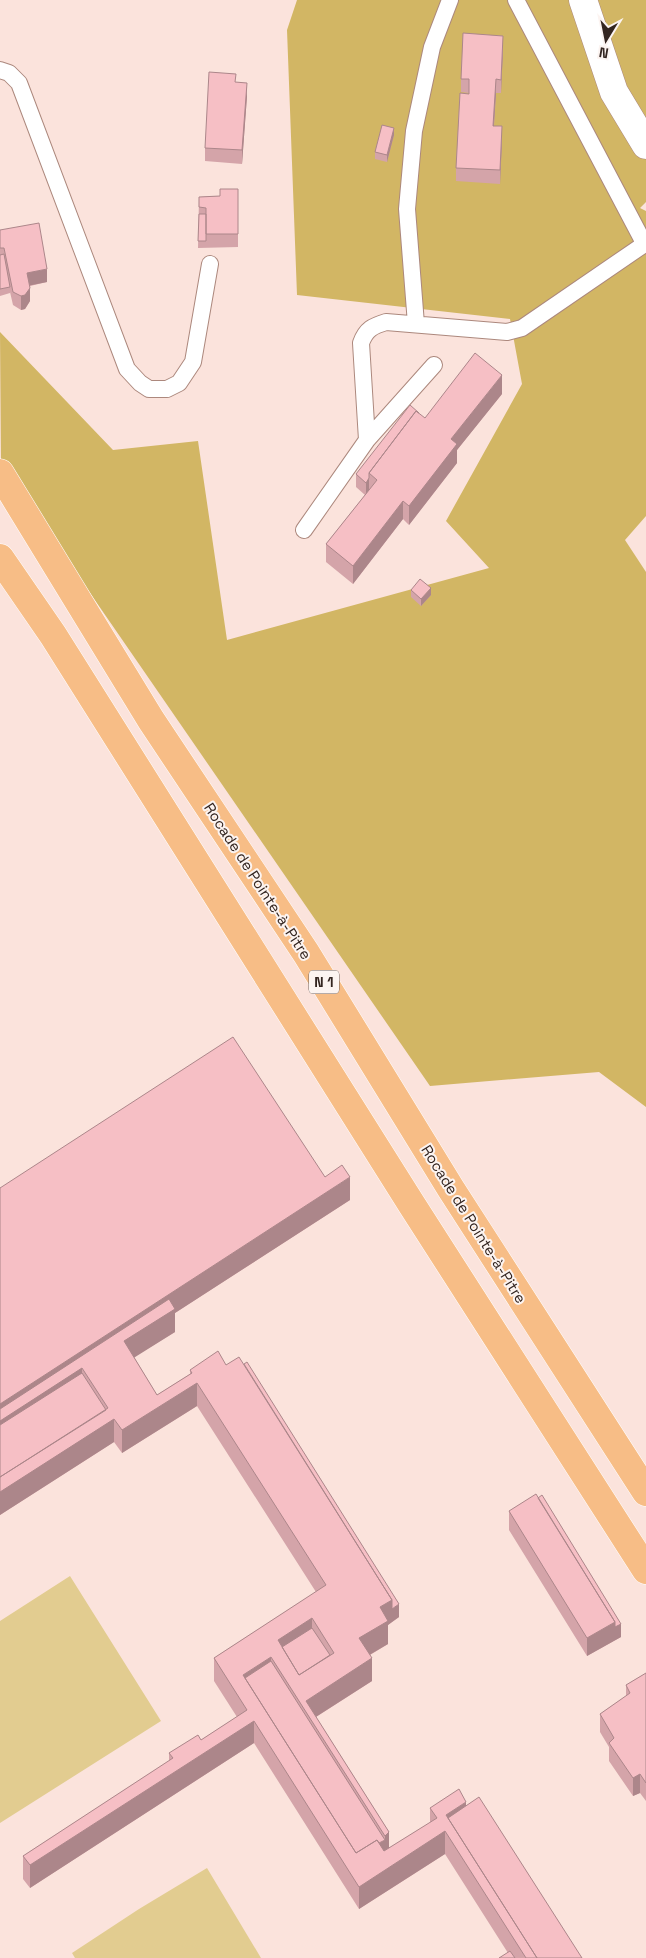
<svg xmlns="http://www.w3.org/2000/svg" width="646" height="1958" viewBox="0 0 646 1958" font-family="'Space Grotesk',sans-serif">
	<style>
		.green { fill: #e2cc90 }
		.forest { fill: #d2b664 }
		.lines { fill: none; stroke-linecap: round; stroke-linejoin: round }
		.lane-casing { stroke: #ac887d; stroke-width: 18 }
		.street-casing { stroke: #ac887d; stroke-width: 29 }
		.highway-casing { stroke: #fff; stroke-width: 29 }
		.lane { stroke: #fff; stroke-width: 16 }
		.street { stroke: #fff; stroke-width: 28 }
		.highway { stroke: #f7bd86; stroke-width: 28 }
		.wall { fill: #d4a4a9 }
		.shaded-wall { fill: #ac868a }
		.building { fill: #f6bfc5; stroke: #ac868a; fill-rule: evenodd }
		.labels { text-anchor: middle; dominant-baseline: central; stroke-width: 4; stroke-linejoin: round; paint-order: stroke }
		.shield { fill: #fcf4f1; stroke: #6f635f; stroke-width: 1 }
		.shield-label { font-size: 14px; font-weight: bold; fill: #332520 }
		.street-label { font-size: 15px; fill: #332520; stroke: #fcf4f1 }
	</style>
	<rect width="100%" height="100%" fill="#fbe3dc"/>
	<path class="green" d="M70,1576L161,1721L0,1823V1621Z
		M207,1868L261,1958H75L72,1953L139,1909Z"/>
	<path class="forest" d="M297,0H646V202L640,208L646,211V516L625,540L646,572V1107L599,1072L430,1086L1,464L0,332L113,450L198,441L227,640L489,568L446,521L522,384L510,319L297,295L287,30Z"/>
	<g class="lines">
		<g class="lane-casing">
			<path id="lane" d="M516,0L644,243
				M0,70L9,73L19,83L127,369L140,383L149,389H167L179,383L193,362L210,264
				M416,324L407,209L414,131L432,47L450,0
				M367,440L361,343C366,329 373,326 386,322L507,332L522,328L646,243
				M304,530L367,440L434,365"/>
		</g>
		<g class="street-casing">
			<path id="street" d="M583,0L614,92L646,145"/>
		</g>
		<g class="highway-casing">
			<path id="highway" d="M0,473L151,720L306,953L451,1189L646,1492
				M0,558L53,635L412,1205L646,1570"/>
		</g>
		<use href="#lane" class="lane"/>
		<use href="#street" class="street"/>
		<use href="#highway" class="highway"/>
	</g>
	<path class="wall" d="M503,49L501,93H496L494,126L502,140L500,184L456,181V168L469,93L461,92V79Z
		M236,83L247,96L242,164L205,161V148Z
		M394,135L387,162L375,159V152Z
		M238,189V247L198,248L199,197L220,196Z
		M0,230L47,282L30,286V301L25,309L21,310L13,305L10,292V293L0,296Z
		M502,394L457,450V463L409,525L403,519L353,584L326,562V544L365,495L356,487V474L425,418Z
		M411,590L431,595L421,606L411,597Z
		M325,1177L350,1200L175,1313V1332L134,1357L157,1395L190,1374V1370L226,1365L399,1617L388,1625V1644L370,1655L372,1681L316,1717L389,1832V1848L430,1823V1808L466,1806L582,1958H499L508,1953L445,1854L359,1909L254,1743L30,1888L23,1879V1856L169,1761V1753L201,1740L237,1717L214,1681V1658L316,1592L197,1406L122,1453L114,1442L0,1515V1188Z
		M509,1511L621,1637L587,1656L509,1530Z
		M646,1673V1801L640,1793L633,1796L609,1761V1747L600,1732V1714L626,1696V1685Z"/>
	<path class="shaded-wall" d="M503,36V49L501,93V80Z
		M496,79V93L493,139V126Z
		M247,83V96L242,164V150Z
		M502,126V140L500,184V170Z
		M394,128V135L387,162V155Z
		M47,269V282L27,286V273Z
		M30,288V301L25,309L21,310V296Z
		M502,375V394L457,450V463L409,525V506L451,439Z
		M369,478V491L366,496V483Z
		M403,501V519L353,584V566Z
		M431,588V595L421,606V599Z
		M350,1177V1200L175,1313V1332L124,1364L82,1368V1391L0,1444V1404Z
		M197,1383V1406L122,1453V1430Z
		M114,1419V1442L0,1515V1481Z
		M392,1600V1622L388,1625V1644L359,1661V1638L380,1607Z
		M399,1604V1617L392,1622V1609Z
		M312,1618V1641L283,1659L278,1640Z
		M615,1622L621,1624V1637L587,1656V1638Z
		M271,1657V1680L251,1693L243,1675Z
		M372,1658V1681L311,1720L306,1701Z
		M254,1721V1743L30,1888V1865Z
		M640,1774V1793L633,1796V1778Z
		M466,1802V1825L454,1832L446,1815Z
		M445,1831V1854L359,1909V1887Z
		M389,1832V1854L356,1857L385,1840V1836Z"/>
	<path class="building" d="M463,33L503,36L501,80L496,79L493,126H502L500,170L456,168L460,93L469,94V79H461Z
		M209,72L236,74L235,82L247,83L242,150L205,148Z
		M382,125L394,128L387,155L375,152Z
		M220,189H238V234H206V208L199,207V197L220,196Z
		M199,214H206V241H198Z
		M39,223L47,269L27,273L30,288L25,295L21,296L13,292L4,248H0V230Z
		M4,254L10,287L0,289V255Z
		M475,353L502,375L451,439L457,444L409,506L403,501L353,566L326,544L377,480L369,473L416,411L425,418Z
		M410,405L419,413L416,411L369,473V478L366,483L356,474Z
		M420,579L431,588L421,599L411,590Z
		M233,1037L325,1177L342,1165L350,1177L0,1404V1188Z
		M169,1299L175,1309L124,1341L157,1395L192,1373L190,1370L218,1351L226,1365L239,1357L392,1600L380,1607L388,1621L359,1638L372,1658L306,1701L389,1832L385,1836L271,1657L243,1675L356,1853L377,1840L384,1851L437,1818L430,1808L459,1789L466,1802L446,1815L537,1958H526L445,1831L359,1887L254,1721L30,1865L23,1856L173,1758L169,1753L198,1735L201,1740L247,1710L214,1658L326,1585L197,1383L122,1430L114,1419L0,1492V1477L108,1408L82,1368L0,1421V1409ZM312,1618L334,1653L299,1675L278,1640Z
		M247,1362L399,1604L392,1609V1600L244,1364Z
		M82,1373L106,1410L0,1477V1425Z
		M536,1494L615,1622L587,1638L509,1511Z
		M542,1495L621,1624L615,1627V1622L538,1498Z
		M312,1628L330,1655L299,1675L282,1647Z
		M271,1661L385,1840L379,1843L377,1840L356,1853L245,1678Z
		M646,1673V1783L640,1774L633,1778L609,1743L614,1738L600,1714L630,1693L626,1685Z
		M479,1797L582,1958H537L448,1818Z
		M510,1951L515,1958H499Z"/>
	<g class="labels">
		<rect class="shield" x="309" y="970.5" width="30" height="23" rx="4"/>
		<g class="shield-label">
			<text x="324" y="982">N 1</text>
		</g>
		<g class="street-label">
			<text transform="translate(258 881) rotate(57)">Rocade de Pointe-à-Pitre</text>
			<text transform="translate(474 1224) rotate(58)">Rocade de Pointe-à-Pitre</text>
		</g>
	</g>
	<g transform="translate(606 40) rotate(190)" stroke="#fcf4f1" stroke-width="4" paint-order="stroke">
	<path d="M0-4L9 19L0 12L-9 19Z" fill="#332520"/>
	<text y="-8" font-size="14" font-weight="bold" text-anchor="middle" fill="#332520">N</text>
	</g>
</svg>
